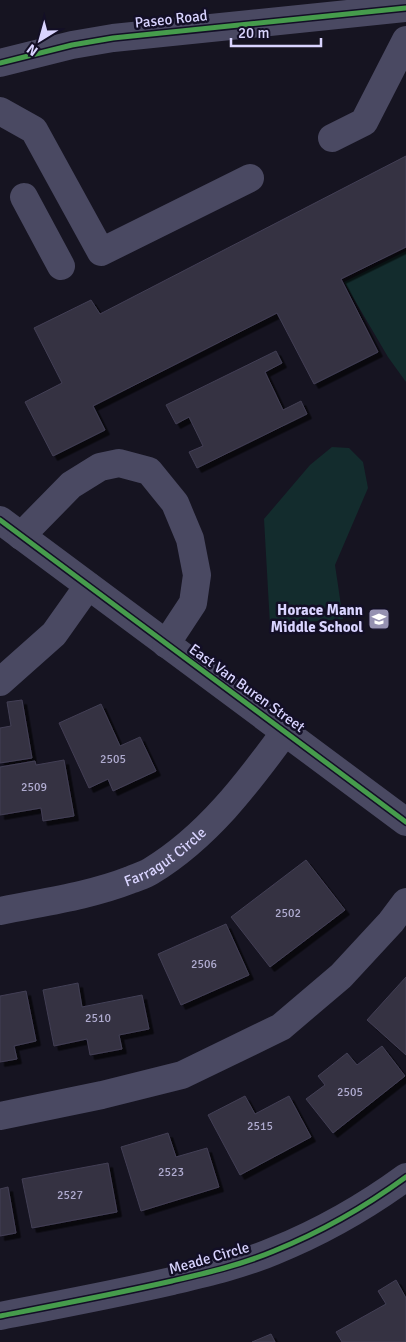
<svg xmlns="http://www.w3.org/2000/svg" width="406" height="1342" viewBox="0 0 406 1342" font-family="Signika,sans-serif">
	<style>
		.green { fill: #132c2d }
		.building { fill: #343243; stroke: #433f54; filter: url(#shadow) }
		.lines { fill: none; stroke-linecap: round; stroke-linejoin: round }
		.minor { stroke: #4a4962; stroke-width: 28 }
		.cycleway-casing { stroke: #130f26; stroke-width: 8 }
		.cycleway { stroke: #469c4c; stroke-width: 5 }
		.labels { text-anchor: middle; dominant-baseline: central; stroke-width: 5; stroke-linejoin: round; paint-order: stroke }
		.number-label { font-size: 12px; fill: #b0acd0 }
		.street-label { font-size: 15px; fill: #d9d4ff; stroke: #130f26 }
		.poi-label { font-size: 15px; font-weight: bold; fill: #d9d4ff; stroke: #130f26; text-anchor: end }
	</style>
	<defs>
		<filter id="shadow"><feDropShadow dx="4.5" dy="4.5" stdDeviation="0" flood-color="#0009"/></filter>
	</defs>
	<rect width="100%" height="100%" fill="#161421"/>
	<path class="green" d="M406,251V382L388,357L344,282Z
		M332,447L349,448L363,462L368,488L335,565L343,619L270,625L264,519L310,465Z"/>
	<path class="building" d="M406,156V247L341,279L378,352L314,384L277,313L93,406L105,430L53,456L25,402L62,383L34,328L91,300L100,314Z
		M276,351L282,363L265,372L283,410L301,401L307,414L197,468L189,452L203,446L189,417L176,424L166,405Z
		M22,700L32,758L0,763V728L11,726L7,702Z
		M101,704L120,746L140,737L156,771L113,791L108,779L89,788L59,723Z
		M64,760L74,816L43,821L41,808L0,815V767L35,761L36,765Z
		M306,860L345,910L270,967L231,917Z
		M226,924L249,975L181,1005L158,954Z
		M406,977V1055L367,1020Z
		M78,983L82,1007L142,995L149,1029L119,1035L122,1049L90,1055L87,1039L54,1046L43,990Z
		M26,991L36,1041L14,1046L17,1059L0,1062V996Z
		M382,1046L405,1076L333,1133L306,1099L325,1085L318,1076L347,1053L357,1065Z
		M245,1096L255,1114L289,1096L311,1137L240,1175L208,1115Z
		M168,1133L176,1157L207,1148L219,1187L141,1211L121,1147Z
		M108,1163L117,1212L32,1228L22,1179Z
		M8,1187L16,1233L0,1236V1189Z
		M396,1280L406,1298V1342H342L336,1332L386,1304L378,1291Z
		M271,1334L275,1342H252Z"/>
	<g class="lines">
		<g class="minor">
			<path d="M0,63L72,45L113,38L406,8"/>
			<path d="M0,111L34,130L101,252L250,178"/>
			<path d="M332,138L364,122L406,40"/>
			<path d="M24,197L61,266"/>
			<path d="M0,520L406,822"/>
			<path d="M21,536L71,485L100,467L119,463L149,471L175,503L190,539L197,575L193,603L166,644"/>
			<path d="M0,682L54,634L88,586"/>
			<path id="s1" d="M0,911C43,902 89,896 130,880C137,877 145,875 151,871C207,837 247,784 285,732"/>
			<path d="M0,1116L102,1095L182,1075L281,1027L341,976L391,922L406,902"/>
			<path d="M0,1316C57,1305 115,1294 172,1281C206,1273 241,1265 274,1251C321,1232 365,1207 406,1177"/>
		</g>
		<g class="cycleway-casing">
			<path id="cycleway" d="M0,63L72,45L113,38L406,8
				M0,520L406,822
				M0,1316C57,1305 115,1294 172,1281C206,1273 241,1265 274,1251C321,1232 365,1207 406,1177"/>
		</g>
		<use href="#cycleway" class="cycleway"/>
	</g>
	<defs>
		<g id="school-square" transform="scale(1.125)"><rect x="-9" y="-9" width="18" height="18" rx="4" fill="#9591b1" stroke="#130f26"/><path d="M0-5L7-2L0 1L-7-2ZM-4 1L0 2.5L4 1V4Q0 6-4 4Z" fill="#fff"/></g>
	</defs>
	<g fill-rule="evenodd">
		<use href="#school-square" x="379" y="619"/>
	</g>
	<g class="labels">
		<g class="number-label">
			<text x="113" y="759">2505</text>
			<text x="34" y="787">2509</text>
			<text x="288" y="913">2502</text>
			<text x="204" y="964">2506</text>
			<text x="98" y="1018">2510</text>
			<text x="350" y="1092">2505</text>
			<text x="260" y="1126">2515</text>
			<text x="171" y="1172">2523</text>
			<text x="70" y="1195">2527</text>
		</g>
		<g class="street-label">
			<text transform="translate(171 19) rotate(-6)">Paseo Road</text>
			<text transform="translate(247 688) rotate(36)">East Van Buren Street</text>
			<text stroke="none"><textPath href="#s1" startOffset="176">Farragut Circle</textPath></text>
			<text transform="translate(209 1258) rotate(-16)">Meade Circle</text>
		</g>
		<g class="poi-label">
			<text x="363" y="610">Horace Mann<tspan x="363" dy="17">Middle School</tspan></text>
		</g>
	</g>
	<g transform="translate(40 40) rotate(217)" stroke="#130f26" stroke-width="4" paint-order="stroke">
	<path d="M0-4L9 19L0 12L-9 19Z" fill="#d9d4ff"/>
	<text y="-8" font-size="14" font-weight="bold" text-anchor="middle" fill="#d9d4ff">N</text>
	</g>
	<path d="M231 38v8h90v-8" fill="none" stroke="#d9d4ff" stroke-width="2.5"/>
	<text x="238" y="38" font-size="15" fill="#d9d4ff" stroke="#130f26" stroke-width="4" paint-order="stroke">20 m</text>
</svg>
